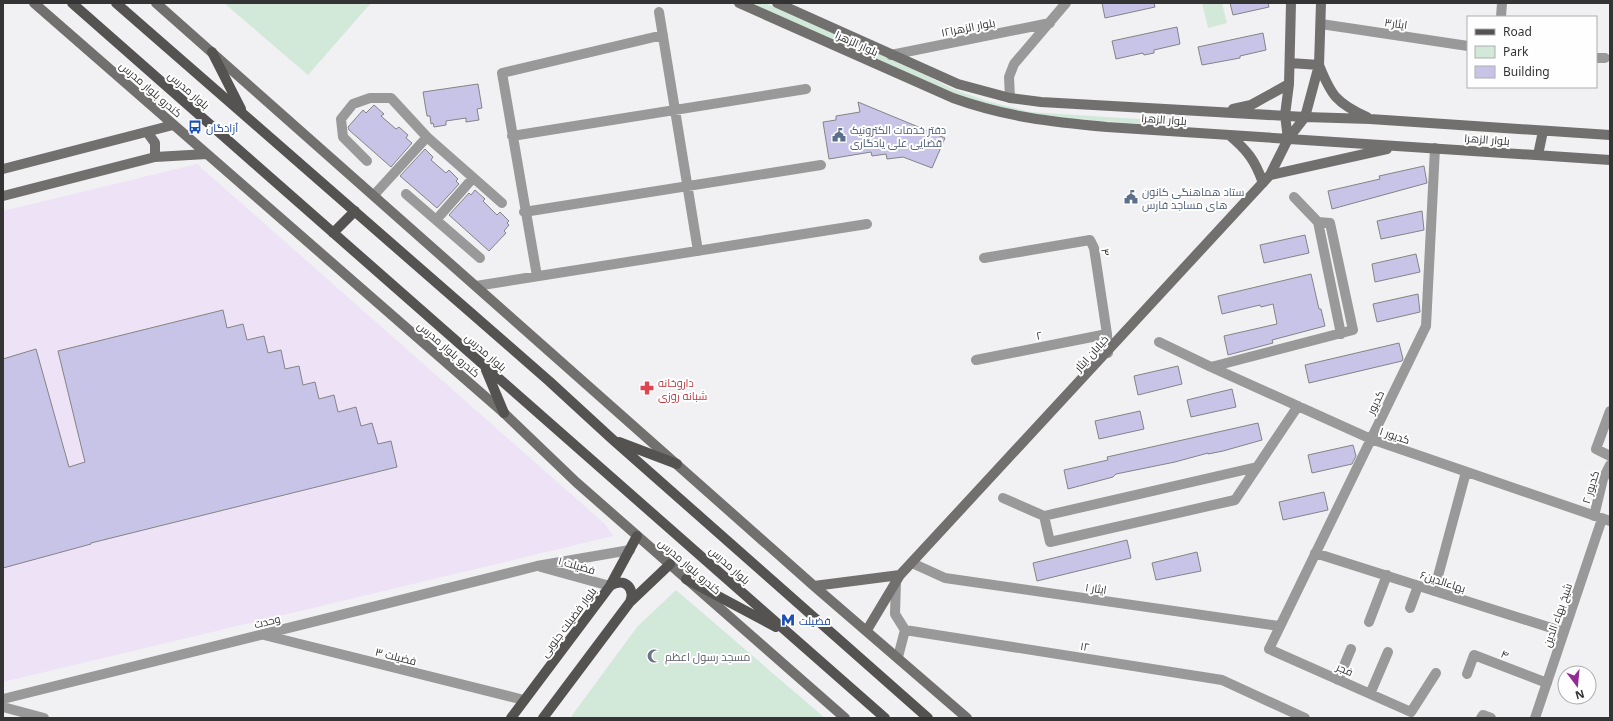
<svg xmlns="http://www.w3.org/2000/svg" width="1613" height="721" viewBox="0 0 1613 721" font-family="'Noto Sans',Cairo,sans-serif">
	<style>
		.industrial { fill: #eee2f6 }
		.green { fill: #d2e9da }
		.building { fill: #c8c4e8; stroke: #848385 }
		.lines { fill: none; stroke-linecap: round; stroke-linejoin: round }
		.minor { stroke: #9a9999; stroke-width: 10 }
		.secondary { stroke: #71706f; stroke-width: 10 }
		.primary { stroke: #545352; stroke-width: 10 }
		.labels { text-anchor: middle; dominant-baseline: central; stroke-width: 4; stroke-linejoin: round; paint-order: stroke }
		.street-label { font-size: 11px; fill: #343434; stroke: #fefeff }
		.transit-label { font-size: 11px; fill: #164399; stroke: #fefeff; text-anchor: start }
		.service-label { font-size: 11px; fill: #4e5e75; stroke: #fefeff; text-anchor: start }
		.health-label { font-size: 11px; fill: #be3a42; stroke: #fefeff; text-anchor: start }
		.worship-label { font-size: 11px; fill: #5b616d; stroke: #fefeff; text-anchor: start }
	</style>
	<rect width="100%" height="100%" fill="#f1f1f3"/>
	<path class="industrial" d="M197,164L605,524L613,536L3,682V211Z"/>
	<path class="green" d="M224,3H371L308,75Z
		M747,3H765L898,61L951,88L986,101L1031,112L1169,121V126L1032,116L992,108L920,80Z
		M1202,3H1222L1227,23L1208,28Z
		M676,590L825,718H570L637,627Z"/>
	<path class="building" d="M1102,3H1154L1155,7L1105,18Z
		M1230,3H1268L1269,7L1233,15Z
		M1177,27L1180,44L1154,50V53L1144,55L1143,53L1116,59L1112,41Z
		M1263,33L1266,50L1240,56V58L1202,65L1198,47Z
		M478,84L482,108L477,109L479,120L466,122V118L446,121V125L434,127L433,123L431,124L430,116H427L423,92Z
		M858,102L945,138L932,168L903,157L887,159L886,154L872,156L871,152L829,159L823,122L836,120V116L860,112Z
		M374,105L384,114L381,116L396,129L399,127L408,135L406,138L412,143L391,167L349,130L348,127L363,110L366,113Z
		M425,149L433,157L431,160L446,173L449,170L458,179L456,181L459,184L437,208L400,176Z
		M1424,166L1427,183L1332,209L1328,191L1380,179L1379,176Z
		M475,190L485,199L483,201L497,215L500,212L509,221L507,223L509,225L504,231L506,233L489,251L449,215L469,193L471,195Z
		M1422,211L1424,230L1381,239L1377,221Z
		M1305,235L1309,253L1264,263L1260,245Z
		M1416,254L1420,272L1375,282L1372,264Z
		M1311,274L1319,309H1321L1325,326L1272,340L1273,343L1228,355L1224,336L1277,324L1273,304L1261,307L1260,305L1222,314L1218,296Z
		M1418,294L1420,312L1377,322L1373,304Z
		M223,310L227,328L243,324L247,340L264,336L268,353L281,350L285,369L299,366L303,385L315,382L319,399L334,395L338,412L356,407L361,426L372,423L378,444L391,441L397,467L91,543V544L3,568V359L36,349L69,467L85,462L58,351Z
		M1399,343L1403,359L1402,361L1309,383L1305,365Z
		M1178,366L1182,384L1138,395L1134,376Z
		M1232,389L1236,407L1191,417L1187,400Z
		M1140,411L1144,429L1099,439L1095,421Z
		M1258,423L1262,440L1223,451L1208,454V453L1175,462L1116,474L1113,477L1068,489L1064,470L1108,460L1107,457Z
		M1353,445L1356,456L1352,464L1312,473L1308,455Z
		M1324,492L1328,510L1283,520L1279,502Z
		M1127,540L1131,558L1037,581L1033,563Z
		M1197,552L1201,571L1156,580L1152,563Z"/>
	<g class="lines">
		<path class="minor" d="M659,12L698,251
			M1501,17L1502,3
			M1321,24L1468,46
			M891,55L1050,23
			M1596,58H1605
			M1010,98L1009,77L1014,64L1066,3
			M512,136L806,89
			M1435,148L1426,326L1269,649L1411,712L1436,673
			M367,161L343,137L341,119L353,104L370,98H391L427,137L502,203
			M406,194L480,258
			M374,195L427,137
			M524,212L821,165
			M436,220L473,178
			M1318,222L1341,334
			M984,258L1090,240L1094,248L1107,334L1108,353
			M537,276L502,73L663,35
			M476,286L867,224
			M1159,342L1211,367L1371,439L1610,521
			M976,360L1107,334
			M1211,367L1353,330L1330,223L1318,222L1294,197
			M1610,411L1596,449L1610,456
			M1257,467L1044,516L1050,542L1235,500L1298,406
			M1003,498L1044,516
			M1594,516L1603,479L1610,465
			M1315,553L1564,632
			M912,563L945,578L1279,626
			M541,567L610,586
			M896,581L895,614L905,630L1222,680L1305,718
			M1434,591L1466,472
			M1410,608L1418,586
			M1369,622L1387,575
			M264,635L524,700
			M898,657L905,630
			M1467,674L1474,655L1547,683
			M1338,680L1351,649
			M1370,694L1388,652
			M3,699L537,566L630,550
			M3,707L44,718
			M1481,718L1483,715L1491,718
			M1535,718L1602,519"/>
		<path class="secondary" d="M34,3L504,413L576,482L845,718
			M156,3L814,586L967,718
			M739,3L953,98C1006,117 1052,122 1107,127L1610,160
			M777,3L958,84L1010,98L1041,102L1305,117L1370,119L1610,135
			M1290,63L1319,65C1331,95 1336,103 1367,117
			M1233,109L1251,105L1289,84
			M147,132L155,143V157
			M1229,135C1247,150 1255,160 1263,183
			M1288,139L1285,115L1289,84L1291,3
			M1538,155L1543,131
			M3,169L173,125
			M1270,175L1387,149
			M3,196L155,157L207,154
			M814,586L900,575
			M867,630L900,575L1270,175L1288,139L1305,117L1319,65L1321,3"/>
		<path class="primary" d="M72,3L885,718
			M116,3L549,381L611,438L928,718
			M212,52L241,109
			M333,233L355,211
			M486,370L504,413
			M619,442L677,464
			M686,579L776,627
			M610,586C623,577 636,587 630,602
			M511,718L610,586L637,536
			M543,718L630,602L670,564"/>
	</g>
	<defs>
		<g id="bus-bare" transform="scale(1.08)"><path d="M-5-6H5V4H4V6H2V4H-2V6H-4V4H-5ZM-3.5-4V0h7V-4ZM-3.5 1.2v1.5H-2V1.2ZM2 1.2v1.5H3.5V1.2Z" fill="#1a4fb4" stroke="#fefeff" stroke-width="2.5" paint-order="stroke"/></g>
		<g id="civic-bare" transform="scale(1.08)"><path d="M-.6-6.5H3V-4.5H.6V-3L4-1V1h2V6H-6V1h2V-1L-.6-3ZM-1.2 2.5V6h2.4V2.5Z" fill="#5c6f8a" stroke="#fefeff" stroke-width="2.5" paint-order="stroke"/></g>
		<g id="pharmacy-bare" transform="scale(1.08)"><path d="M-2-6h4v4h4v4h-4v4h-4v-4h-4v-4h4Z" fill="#e0444e" stroke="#fefeff" stroke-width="2.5" paint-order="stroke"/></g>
		<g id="metro-bare" transform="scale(1.08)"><path d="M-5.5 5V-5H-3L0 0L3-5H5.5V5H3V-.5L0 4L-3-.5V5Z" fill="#1a4fb4" stroke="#fefeff" stroke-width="2.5" paint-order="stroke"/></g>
		<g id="mosque-bare" transform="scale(1.08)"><path d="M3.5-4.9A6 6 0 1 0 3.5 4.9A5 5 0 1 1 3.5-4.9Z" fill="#6b7280" stroke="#fefeff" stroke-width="2.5" paint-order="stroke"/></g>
	</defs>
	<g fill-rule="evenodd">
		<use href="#bus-bare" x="195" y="127"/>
		<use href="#civic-bare" x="839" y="135"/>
		<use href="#civic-bare" x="1131" y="197"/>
		<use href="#pharmacy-bare" x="647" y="388"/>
		<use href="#metro-bare" x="788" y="620"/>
		<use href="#mosque-bare" x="654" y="656"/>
	</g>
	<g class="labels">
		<g class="street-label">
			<text transform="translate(1396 23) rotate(8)">ایثار۳</text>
			<text transform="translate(968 27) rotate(-11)">بلوار الزهرا۱۲</text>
			<text transform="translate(857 43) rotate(24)">بلوار الزهرا</text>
			<text transform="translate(151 89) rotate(41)">کندرو بلوار مدرس</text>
			<text transform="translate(189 90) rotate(41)">بلوار مدرس</text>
			<text transform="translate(1164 119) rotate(4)">بلوار الزهرا</text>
			<text transform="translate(1487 139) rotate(4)">بلوار الزهرا</text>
			<text transform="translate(1106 252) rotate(79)">۴</text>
			<text transform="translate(1039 335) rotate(-11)">۲</text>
			<text transform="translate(449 349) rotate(41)">کندرو بلوار مدرس</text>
			<text transform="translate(486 352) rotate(41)">بلوار مدرس</text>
			<text transform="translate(1091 353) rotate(-48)">خیابان ایثار</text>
			<text transform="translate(1375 402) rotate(-64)">کدیور</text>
			<text transform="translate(1395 435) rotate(19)">کدیور ۱</text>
			<text transform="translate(1590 487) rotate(-73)">۲ کدیور</text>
			<text transform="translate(577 565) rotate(16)">فضیلت ۱</text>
			<text transform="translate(730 565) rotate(42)">بلوار مدرس</text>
			<text transform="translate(690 566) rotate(41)">کندرو بلوار مدرس</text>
			<text transform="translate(1443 581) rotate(18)">۶بهاءالدين</text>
			<text transform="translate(1096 588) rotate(8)">ایثار ۱</text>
			<text transform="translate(1557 615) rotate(-71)">شیخ بهاء الدین</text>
			<text transform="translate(267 621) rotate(-14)">وحدت</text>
			<text transform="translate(568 622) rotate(-53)">بلوار فضیلت جنوبی</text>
			<text transform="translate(1085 646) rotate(9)">۱۲</text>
			<text transform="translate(1505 654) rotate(22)">۴</text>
			<text transform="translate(396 656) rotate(14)">فضیلت ۳</text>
			<text transform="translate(1345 669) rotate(24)">فجر</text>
		</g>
		<g class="transit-label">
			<text x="206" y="127">آزادگان</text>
			<text x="799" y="620">فضیلت</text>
		</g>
		<g class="service-label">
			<text x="850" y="129">دفتر خدمات الکترونیک<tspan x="850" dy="13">قضایی علی یادگاری</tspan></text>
			<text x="1142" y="191">ستاد هماهنگی کانون<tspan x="1142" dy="13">های مساجد فارس</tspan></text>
		</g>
		<g class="health-label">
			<text x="658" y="382">داروخانه<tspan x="658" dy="13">شبانه روزی</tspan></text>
		</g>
		<g class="worship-label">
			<text x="665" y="656">مسجد رسول اعظم</text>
		</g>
	</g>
	<rect width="1613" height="721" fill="none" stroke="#343434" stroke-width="8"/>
	<rect x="1467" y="16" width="130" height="72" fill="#fefeff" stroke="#adadae"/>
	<rect x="1475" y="29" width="20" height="6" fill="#545352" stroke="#adadae"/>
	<text x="1503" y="36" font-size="12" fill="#343434">Road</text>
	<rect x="1475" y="46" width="20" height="12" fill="#d2e9da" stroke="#adadae"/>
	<text x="1503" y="56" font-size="12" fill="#343434">Park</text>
	<rect x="1475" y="66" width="20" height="12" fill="#c8c4e8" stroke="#adadae"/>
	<text x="1503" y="76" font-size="12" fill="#343434">Building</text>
	<g transform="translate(1577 685) rotate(164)"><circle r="19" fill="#fefeff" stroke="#adadae"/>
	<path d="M0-3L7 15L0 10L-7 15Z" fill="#912c92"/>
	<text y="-6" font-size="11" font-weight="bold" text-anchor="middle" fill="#343434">N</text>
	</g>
</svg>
